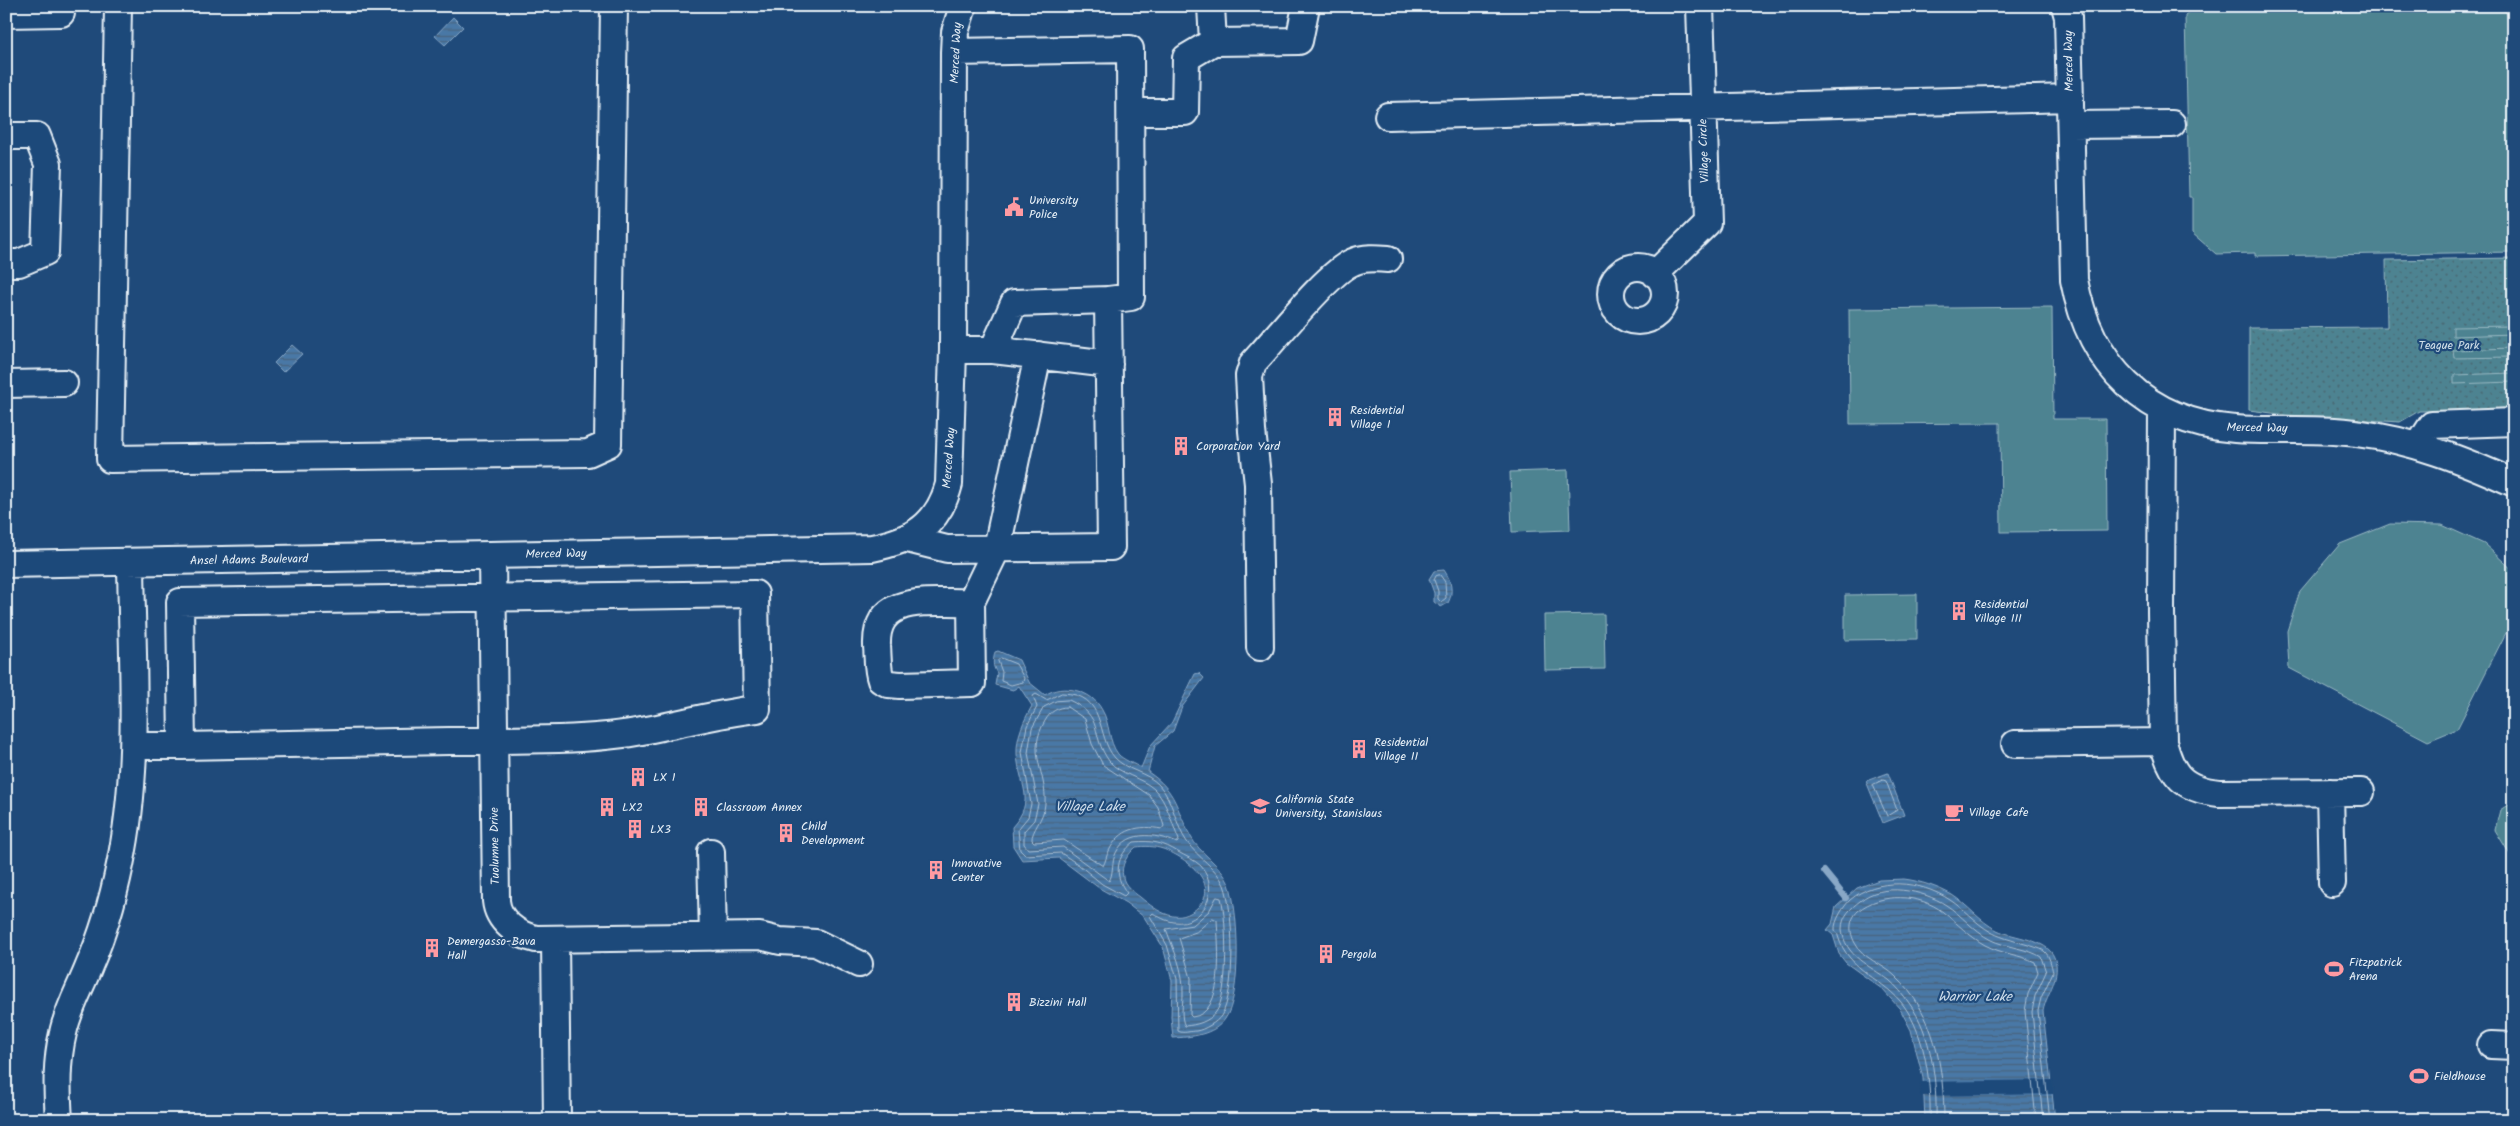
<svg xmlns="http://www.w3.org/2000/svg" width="2520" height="1126" viewBox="0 0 2520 1126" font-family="Kalam,sans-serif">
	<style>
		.park { fill: url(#park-dots); stroke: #9abac4 }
		.pitch { fill: #4d8391; stroke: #9abac4 }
		.water { fill: url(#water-rules); stroke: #89a8c7; fill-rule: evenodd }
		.pier { fill: #1f4a7a }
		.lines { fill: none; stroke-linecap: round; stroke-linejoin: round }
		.shore { stroke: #a9c1d7; stroke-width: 1 }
		.stream { stroke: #89a8c7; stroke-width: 6 }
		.minor-casing { stroke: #e8f1f8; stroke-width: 30 }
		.minor { stroke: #1f4a7a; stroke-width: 26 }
		.labels { text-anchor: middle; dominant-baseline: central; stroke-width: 4.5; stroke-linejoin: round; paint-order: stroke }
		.street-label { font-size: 12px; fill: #e8f1f8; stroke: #1f4a7a }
		.poi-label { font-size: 12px; fill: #e8f1f8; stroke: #1f4a7a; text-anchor: start }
		.park-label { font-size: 12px; fill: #d1e0e9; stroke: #1f4a7a }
		.water-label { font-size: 14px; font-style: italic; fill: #d0dfec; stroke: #1f4a7a }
	</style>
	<defs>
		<pattern id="park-dots" width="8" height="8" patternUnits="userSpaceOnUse" patternTransform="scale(1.25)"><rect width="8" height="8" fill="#4d8391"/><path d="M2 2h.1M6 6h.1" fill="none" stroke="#4a6b75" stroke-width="1.8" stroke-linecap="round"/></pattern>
		<pattern id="water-rules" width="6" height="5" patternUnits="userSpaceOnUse" patternTransform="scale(1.25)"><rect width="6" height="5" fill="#4a78a6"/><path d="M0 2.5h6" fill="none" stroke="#48627d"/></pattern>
	</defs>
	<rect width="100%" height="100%" fill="#1f4a7a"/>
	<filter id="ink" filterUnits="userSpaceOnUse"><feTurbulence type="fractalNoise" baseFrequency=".02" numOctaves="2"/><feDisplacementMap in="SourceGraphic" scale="10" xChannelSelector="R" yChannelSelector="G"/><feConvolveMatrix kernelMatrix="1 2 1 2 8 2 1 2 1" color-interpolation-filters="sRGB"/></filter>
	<g filter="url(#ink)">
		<path class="park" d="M2514,258V410L2419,411L2400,422L2287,415L2249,410V328L2387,327L2386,260Z"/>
		<path class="pitch" d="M2196,6H2502L2514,26V252L2255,256V253L2216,254L2192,233V197H2189L2185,15Z
			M2052,307L2053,419H2106L2107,531L2001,532L2000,423L1850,424L1849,309Z
			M2512,326V334L2453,336V327Z
			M2512,348V357L2454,358L2453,350Z
			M2513,373V382L2454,384V375Z
			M1568,470L1570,530L1512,532L1510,472Z
			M2390,524L2442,525L2484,544L2514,571V617L2457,729L2428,741L2289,668L2287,631L2300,591L2340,544Z
			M1917,594V639L1845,640V595Z
			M1604,614L1605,669L1545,670L1544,615Z
			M2514,801V861L2495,830L2500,810Z"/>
		<path class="water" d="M453,17L463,27L445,45L435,36Z
			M292,345L302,354L283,372L274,363Z
			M1444,570C1451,580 1454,592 1448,603L1441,607L1434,602V593L1429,579L1434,571Z
			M998,651L1019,660L1029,682L1045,695C1062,683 1092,690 1102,710C1110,723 1108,741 1118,754C1123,760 1135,764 1141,768L1150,746L1172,722L1195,674L1199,673L1204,678L1182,707L1173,731L1155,746L1148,772C1178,792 1175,808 1191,837C1199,853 1220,863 1229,884C1239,910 1242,996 1225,1019C1214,1035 1191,1037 1173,1038L1171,1017L1172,981L1163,947L1144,917L1126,903L1099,888L1059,858L1022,860L1013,846L1012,827C1037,799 1019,786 1017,754C1016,737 1024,720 1032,706L1019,686L1013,690L995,685L997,673C992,666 993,661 995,652ZM1136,847C1145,846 1154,846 1163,849C1183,856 1221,882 1199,906C1179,927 1158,912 1140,897C1133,892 1124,885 1123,877C1120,865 1128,854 1136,847Z
			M1888,773L1904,815L1883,823L1866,781Z
			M1904,879C1920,881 1938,887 1952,895C1968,905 1979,921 1997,930C2014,938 2047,939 2054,957C2062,976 2047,992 2043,1011L2055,1120H1925L1923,1078L1911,1030L1900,1009L1882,989L1846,963L1839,954L1833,935L1827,930L1832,924L1836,907L1857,888L1879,880Z"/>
		<path class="pier" d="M2052,1080L2054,1094L1921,1096L1920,1082Z"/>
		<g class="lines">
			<path class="shore" d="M1440,575L1445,582L1446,598L1441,602L1438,599V591L1434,580L1436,576Z
				M1001,658L1016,664L1024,678L1023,682L1011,685L1001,681L1002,672L998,661Z
				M1062,693C1108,694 1095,736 1115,758C1127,771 1147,772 1159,785C1174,801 1175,825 1187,842C1198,858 1216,867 1224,885C1234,910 1236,994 1221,1016C1217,1022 1204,1030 1196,1031C1190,1031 1183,1034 1178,1031L1177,979L1167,945L1150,916L1153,913C1159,917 1166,921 1174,922C1204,926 1221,889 1201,866C1195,860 1185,856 1178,852C1164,843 1151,840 1134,842C1116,856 1113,875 1127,893L1124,896L1102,884L1079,865L1061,853L1025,855L1020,850L1018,829L1028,817L1031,804L1022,752L1027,726L1037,707L1033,696L1036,694L1046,700Z
				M1069,700C1106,718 1089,733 1109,761C1119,774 1142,778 1154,789C1167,801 1172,824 1179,840L1177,843C1155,833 1123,829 1114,858C1112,865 1113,875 1109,881L1063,847L1028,849L1024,844V831L1034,820L1038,804L1028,753L1032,728L1044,707L1056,701Z
				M1067,707L1085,719L1092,744L1103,765L1149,795L1158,807L1164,826L1162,829C1139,825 1120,828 1109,851C1106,856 1106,861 1103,866L1064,840L1034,842L1032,840C1031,831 1044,819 1045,804C1047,772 1026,753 1045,721C1050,712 1057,707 1067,707Z
				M1883,780L1886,781L1897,810L1887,816L1873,785Z
				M1217,897L1221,898C1227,919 1229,995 1216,1012C1209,1022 1196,1025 1185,1026C1180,1018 1183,1004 1183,994C1184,970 1174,951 1166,929L1193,925L1209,911Z
				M1213,918L1217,920C1218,944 1226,1014 1192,1017L1190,1015L1191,978L1179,938L1196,932Z
				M1930,1120C1931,1083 1926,1037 1904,1006C1885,979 1848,971 1838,936C1838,934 1836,932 1835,930C1834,921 1844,906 1850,900C1877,877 1920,880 1950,900C1964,909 1975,923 1991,932C2004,940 2038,946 2044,951C2050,956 2051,965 2053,972L2041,998L2038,1011L2050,1120
				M1936,1120C1937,1082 1932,1034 1909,1003C1904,995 1896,986 1889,980C1870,966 1844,956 1842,929C1842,916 1851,908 1860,901C1882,882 1923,890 1946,905C1962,915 1973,931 1991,940C2005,947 2030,949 2041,957L2046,972L2035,996L2032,1012L2043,1120
				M1944,1120C1944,1068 1935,1013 1895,976C1883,964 1863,959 1855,943C1849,932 1849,920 1858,911C1881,892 1920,894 1943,912C1958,924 1969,936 1985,945C2002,954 2021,955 2035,962L2038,972L2028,994L2025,1011L2036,1120"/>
			<path class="stream" d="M1824,871L1846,898"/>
			<g class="minor-casing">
				<path id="minor" d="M118,6L110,459L588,453L608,444L614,6
					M1211,6L1213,42
					M2065,6L2068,17L2074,280C2090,366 2146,422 2235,429C2275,432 2315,427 2356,433C2412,440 2463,460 2514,483
					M6,14L61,13
					M954,52L1130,49L1131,297L1108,300
					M1131,112H1185L1186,58L1213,42L1299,41L1306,6
					M1388,116L2070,98
					M2071,125L2172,124
					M6,136H37L48,164L45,252L19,263H6
					M1611 294a27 27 0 1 1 54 0a27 27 0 1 1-54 0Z
					M1655,274L1707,223L1700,6
					M953,350H993L1109,364
					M6,384L64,383
					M2419,445L2432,425L2514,422
					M907,539L947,549L1111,547L1108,300L1014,303L993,350
					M492,555L496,901C498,921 517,935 536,939L760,936L780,941L816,943L859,964
					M6,564L872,548C912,540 938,526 949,484L953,350L954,52L955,32L963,6
					M971,602L972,683L900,685L889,684L881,680C877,669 878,657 877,646C875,591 933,604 971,602L997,548L1038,355
					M1260,647L1258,484L1252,431L1249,376L1253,363L1262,353C1280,333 1331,270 1353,262C1364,257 1377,258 1388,259
					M2163,742C2172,776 2183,789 2219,793L2361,792
					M2015,744L2163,742L2161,612L2162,409
					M134,746H182L559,739C589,738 618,736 647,730C684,723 719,713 757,709L755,594L180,602L182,746
					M2330,792L2332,883
					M711,852L713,937
					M555,940L557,1120
					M2491,1045L2514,1046
					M59,1120C57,1090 56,1062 63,1033C68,1009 80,989 89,966C103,934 113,899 120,865C141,766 132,662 131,562"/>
			</g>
			<use href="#minor" class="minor"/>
		</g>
	</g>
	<defs>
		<g id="civic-bare" transform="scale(1.5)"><path d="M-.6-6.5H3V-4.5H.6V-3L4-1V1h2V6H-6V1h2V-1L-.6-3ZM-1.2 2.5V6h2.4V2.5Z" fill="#ff9aa2" stroke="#1f4a7a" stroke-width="2.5" paint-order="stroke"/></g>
		<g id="building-bare" transform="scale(1.5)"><path d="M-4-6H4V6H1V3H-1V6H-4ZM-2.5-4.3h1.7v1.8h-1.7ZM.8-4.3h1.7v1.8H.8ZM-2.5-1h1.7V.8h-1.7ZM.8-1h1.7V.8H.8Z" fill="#ff9aa2" stroke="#1f4a7a" stroke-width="2.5" paint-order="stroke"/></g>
		<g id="university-bare" transform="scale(1.5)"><path d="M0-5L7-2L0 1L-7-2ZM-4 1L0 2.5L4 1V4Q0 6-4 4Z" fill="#ff9aa2" stroke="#1f4a7a" stroke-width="2.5" paint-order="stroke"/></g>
		<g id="cafe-bare" transform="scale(1.5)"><path d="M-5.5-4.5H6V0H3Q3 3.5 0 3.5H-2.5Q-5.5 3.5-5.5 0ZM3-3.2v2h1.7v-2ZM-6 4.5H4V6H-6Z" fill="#ff9aa2" stroke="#1f4a7a" stroke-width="2.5" paint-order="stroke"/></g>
		<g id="stadium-bare" transform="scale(1.5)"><path d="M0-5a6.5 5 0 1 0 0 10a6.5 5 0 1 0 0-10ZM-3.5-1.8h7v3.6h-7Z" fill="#ff9aa2" stroke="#1f4a7a" stroke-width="2.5" paint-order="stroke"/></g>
	</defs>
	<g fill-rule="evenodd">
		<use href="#civic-bare" x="1014" y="207"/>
		<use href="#building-bare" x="1335" y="417"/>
		<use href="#building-bare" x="1181" y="446"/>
		<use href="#building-bare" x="1959" y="611"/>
		<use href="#building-bare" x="1359" y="749"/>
		<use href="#building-bare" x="638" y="777"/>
		<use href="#university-bare" x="1260" y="806"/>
		<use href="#building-bare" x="607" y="807"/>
		<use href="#building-bare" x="701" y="807"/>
		<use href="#cafe-bare" x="1954" y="812"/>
		<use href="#building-bare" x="635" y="829"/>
		<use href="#building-bare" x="786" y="833"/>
		<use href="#building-bare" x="936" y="870"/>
		<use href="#building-bare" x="432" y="948"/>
		<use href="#building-bare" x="1326" y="954"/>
		<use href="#stadium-bare" x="2334" y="969"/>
		<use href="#building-bare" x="1014" y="1002"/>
		<use href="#stadium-bare" x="2419" y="1076"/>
	</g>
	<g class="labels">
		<g class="street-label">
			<text transform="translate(956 53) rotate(-87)">Merced Way</text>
			<text transform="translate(2069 61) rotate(-91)">Merced Way</text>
			<text transform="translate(1704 151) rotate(-92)">Village Circle</text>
			<text transform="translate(2257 428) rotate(1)">Merced Way</text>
			<text transform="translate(949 458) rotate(-86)">Merced Way</text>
			<text transform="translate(556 554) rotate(-1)">Merced Way</text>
			<text transform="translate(249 560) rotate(-1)">Ansel Adams Boulevard</text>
			<text transform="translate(495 846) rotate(-91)">Tuolumne Drive</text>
		</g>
		<g class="poi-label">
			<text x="1029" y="200">University<tspan x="1029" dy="14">Police</tspan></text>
			<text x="1350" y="410">Residential<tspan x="1350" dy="14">Village I</tspan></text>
			<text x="1196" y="446">Corporation Yard</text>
			<text x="1974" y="604">Residential<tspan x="1974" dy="14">Village III</tspan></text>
			<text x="1374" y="742">Residential<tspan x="1374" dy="14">Village II</tspan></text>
			<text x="653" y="777">LX 1</text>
			<text x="1275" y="799">California State<tspan x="1275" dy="14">University, Stanislaus</tspan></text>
			<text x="622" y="807">LX2</text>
			<text x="716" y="807">Classroom Annex</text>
			<text x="1969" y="812">Village Cafe</text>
			<text x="801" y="826">Child<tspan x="801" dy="14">Development</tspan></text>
			<text x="650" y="829">LX3</text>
			<text x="951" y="863">Innovative<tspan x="951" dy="14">Center</tspan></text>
			<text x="447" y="941">Demergasso-Bava<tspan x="447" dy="14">Hall</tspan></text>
			<text x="1341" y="954">Pergola</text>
			<text x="2349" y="962">Fitzpatrick<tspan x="2349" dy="14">Arena</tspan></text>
			<text x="1029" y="1002">Bizzini Hall</text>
			<text x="2434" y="1076">Fieldhouse</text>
		</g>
		<g class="park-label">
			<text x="2449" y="345">Teague Park</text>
		</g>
		<g class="water-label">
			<text x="1090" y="807">Village Lake</text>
			<text x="1975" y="997">Warrior Lake</text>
		</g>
	</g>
	<rect width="2520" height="1126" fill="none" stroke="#1f4a7a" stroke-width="25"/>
	<rect x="12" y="12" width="2495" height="1101" fill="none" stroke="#e8f1f8" stroke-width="2" filter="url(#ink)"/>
</svg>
